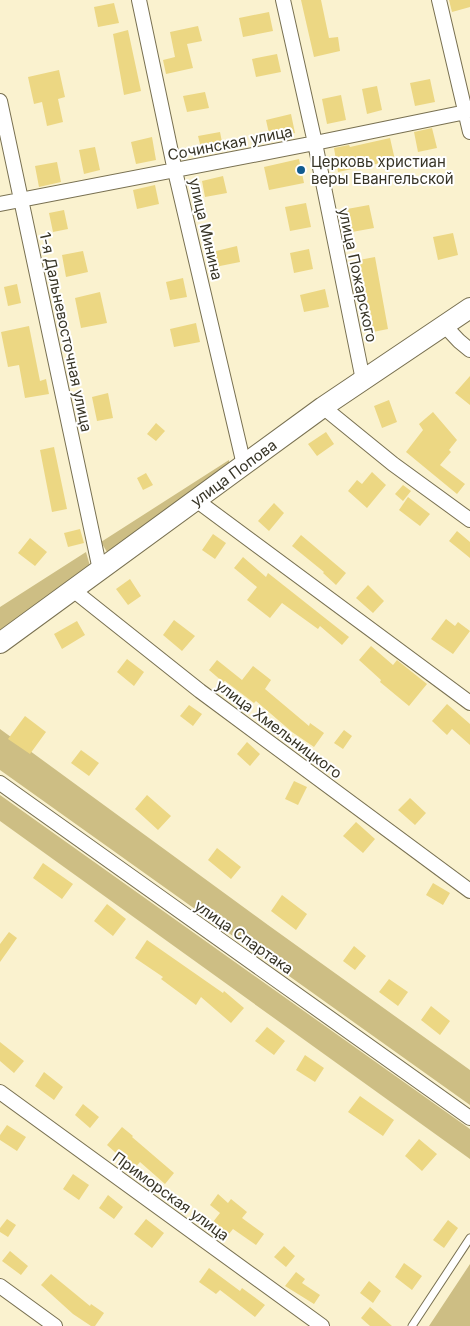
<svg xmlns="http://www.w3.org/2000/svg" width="470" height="1326" viewBox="0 0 470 1326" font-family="Inter,sans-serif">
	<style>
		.green { fill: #cdbe84 }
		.building { fill: #ecd783 }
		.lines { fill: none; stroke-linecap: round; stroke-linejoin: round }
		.lane-casing { stroke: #787051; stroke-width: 9 }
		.street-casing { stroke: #787051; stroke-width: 16 }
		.secondary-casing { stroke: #787051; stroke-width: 22 }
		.lane { stroke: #fff; stroke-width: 7 }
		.street { stroke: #fff; stroke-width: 14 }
		.secondary { stroke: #fff; stroke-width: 20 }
		.poi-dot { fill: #105b8f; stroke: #fff; stroke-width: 2 }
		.labels { text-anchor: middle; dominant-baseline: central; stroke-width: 4; stroke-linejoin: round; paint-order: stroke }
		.street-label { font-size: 15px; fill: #373426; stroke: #fff }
		.poi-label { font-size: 15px; fill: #373426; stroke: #fff; text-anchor: start }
	</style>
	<rect width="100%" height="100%" fill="#faf2cf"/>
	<path class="green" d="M229,460V466L110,553L107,552L101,542Z
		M86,552L90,566L87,572L0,630V607Z
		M0,729L268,925L470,1070V1105L0,770Z
		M0,795L470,1129V1159L0,821Z
		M470,1264V1326H429Z"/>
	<path class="building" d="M301,0H321L329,38L338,37L340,51L314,57Z
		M449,0H470V7L452,12Z
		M114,3L119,23L98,27L94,7Z
		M269,12L273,31L243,37L239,18Z
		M198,26L202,41L187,44L193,68L166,74L163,60L175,57L170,32Z
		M128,30L141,91L124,95L113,34Z
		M277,54L281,72L256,77L252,59Z
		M59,70L65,97L58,99L63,122L47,126L42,102L34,104L28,77Z
		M430,79L435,102L415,106L410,83Z
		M377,86L382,110L367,114L362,89Z
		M205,92L209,108L187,112L183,96Z
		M341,95L346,120L327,124L322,99Z
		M291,114L295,133L270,138L266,120Z
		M432,128L437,148L418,152L414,132Z
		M220,132L223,147L202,152L198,136Z
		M152,137L156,160L136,164L131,142Z
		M390,138L395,160L338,172L334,148L349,145L350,147Z
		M95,147L100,170L84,174L79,150Z
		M299,159L304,183L269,190L264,167Z
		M57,162L61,182L39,187L35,166Z
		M223,176L227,193L205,197L202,181Z
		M155,185L159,204L137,209L133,190Z
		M306,203L311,227L290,231L285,207Z
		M369,205L374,228L352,232L347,209Z
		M64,210L68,229L53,232L49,213Z
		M453,233L458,255L438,260L433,237Z
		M237,246L240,262L215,267L212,252Z
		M309,249L313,269L294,273L290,253Z
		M83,251L88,272L66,277L62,255Z
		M375,257L388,329L373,332L359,260Z
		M183,278L187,297L170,300L166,282Z
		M17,284L21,303L8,306L4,287Z
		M325,289L329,307L304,312L300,295Z
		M100,292L107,323L81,328L75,298Z
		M196,323L200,342L174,347L170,329Z
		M29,326L40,381L46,379L49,394L25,398L19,365L8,367L1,332Z
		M470,376V405L455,393Z
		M108,393L113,418L97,421L92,397Z
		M389,400L397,422L382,428L374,406Z
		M433,412L457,440L449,450L451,452L440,465L465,484L457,494L406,452L423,430L419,424Z
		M156,423L165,431L156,441L147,434Z
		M326,432L334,444L317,456L308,444Z
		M54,447L67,509L52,512L40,450Z
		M372,472L386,485L367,508L348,491L357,480L362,484Z
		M146,473L153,485L143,490L137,478Z
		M403,485L411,491L403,501L395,494Z
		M408,497L430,514L420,526L399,510Z
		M274,503L284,513L269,531L258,521Z
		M80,529L84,543L68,547L64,533Z
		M457,531L470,542V558L449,541Z
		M213,534L226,543L215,559L202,550Z
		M301,535L346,573L336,585L323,573L324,572L292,546Z
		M30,538L47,552L35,566L18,553Z
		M243,557L266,577L268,573L349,637L342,645L320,626L318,629L282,603L270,618L247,600L257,587L234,568Z
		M130,579L141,596L128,605L116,589Z
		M368,585L384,601L373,613L356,598Z
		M446,619L455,626L458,622L470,631L453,654L431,639Z
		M174,620L195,636L182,651L163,635Z
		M77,621L85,635L62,649L54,634Z
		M371,646L393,665L397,660L427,684L409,706L380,682L381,680L359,660Z
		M127,659L144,672L134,686L117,672Z
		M217,660L242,680L253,666L271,680L265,689L309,726L310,723L324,733L314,747L292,732L256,701L254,703L225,681L223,682L209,670Z
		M447,704L470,724V745L452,729L447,735L432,721Z
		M189,705L202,714L193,726L180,716Z
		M25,716L46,732L30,754L8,739Z
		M344,730L352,736L343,749L334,743Z
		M247,742L260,754L250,766L237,754Z
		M81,750L99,763L89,776L71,763Z
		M294,781L307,787L298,805L285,799Z
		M147,795L171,816L158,830L135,809Z
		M410,798L426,813L415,825L398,810Z
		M356,822L375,839L363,853L343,836Z
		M217,848L241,867L231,879L208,860Z
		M43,863L73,884L62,899L33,878Z
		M433,883L450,893L443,905L426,895Z
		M282,895L307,914L296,930L271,911Z
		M107,904L126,919L113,936L94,921Z
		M9,932L17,938L0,962V944Z
		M147,940L223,993L224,991L244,1008L231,1023L201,997L196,1005L161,979L163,977L135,958Z
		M354,946L366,956L355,970L343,961Z
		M389,979L408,992L398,1006L379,992Z
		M431,1006L450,1021L440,1035L421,1020Z
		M267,1027L285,1041L274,1055L255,1041Z
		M0,1042L24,1061L14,1073L0,1061Z
		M305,1055L324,1068L315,1082L296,1070Z
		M44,1072L63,1087L54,1100L35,1086Z
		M360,1096L394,1120L383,1136L348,1112Z
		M83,1104L99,1117L90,1128L75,1115Z
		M7,1125L26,1137L17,1151L0,1140V1135Z
		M122,1127L133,1136L132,1137L174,1173L165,1184L140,1162L134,1169L107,1145Z
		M419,1139L437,1154L422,1171L405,1156Z
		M73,1174L89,1185L79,1200L63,1189Z
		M218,1194L228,1203L231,1199L247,1212L242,1218L264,1234L256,1245L233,1229L224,1240L209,1227L220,1213L210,1205Z
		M108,1195L123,1207L114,1219L99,1208Z
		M7,1219L16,1225L8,1237L0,1232V1228Z
		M146,1219L164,1233L152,1248L134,1234Z
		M448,1220L458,1228L444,1248L433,1240Z
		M284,1246L295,1256L286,1267L274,1257Z
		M10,1251L28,1266L21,1275L2,1261Z
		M404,1263L422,1276L412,1290L395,1277Z
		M209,1268L240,1291L242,1288L265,1305L255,1317L220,1290L216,1294L199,1282Z
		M296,1272L305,1279L302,1283L320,1295L314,1304L285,1286Z
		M51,1274L90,1306L91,1304L104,1313L95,1326H91L73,1314L41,1285Z
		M369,1281L381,1291L373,1303L360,1293Z
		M370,1307L392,1326H370L361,1318Z"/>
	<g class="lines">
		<g class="lane-casing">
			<path id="lane" d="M412,1326L470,1238"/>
		</g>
		<g class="street-casing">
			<path id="street" d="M139,0L175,171L244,465
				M283,0L315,143L363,380
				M439,0L470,132
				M0,101L100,570
				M0,204L315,143L466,112
				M444,325L459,341L470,350
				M323,407L393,464L470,520
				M196,500L470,703
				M73,590L200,691L470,891
				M0,783L470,1118
				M0,1092L322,1326
				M0,1286L55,1326"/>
		</g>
		<g class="secondary-casing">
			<g id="secondary">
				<path id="s1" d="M0,643L323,407L470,308"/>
			</g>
		</g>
		<use href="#lane" class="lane"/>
		<use href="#street" class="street"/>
		<use href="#secondary" class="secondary"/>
	</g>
	<circle class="poi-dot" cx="301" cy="170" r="5"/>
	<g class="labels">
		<g class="street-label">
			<text transform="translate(230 143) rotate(-11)">Сочинская улица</text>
			<text transform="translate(206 229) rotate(77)">улица Минина</text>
			<text transform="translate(358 275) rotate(78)">улица Пожарского</text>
			<text transform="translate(66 332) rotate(78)">1-я Дальневосточная улица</text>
			<text stroke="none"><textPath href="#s1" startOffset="289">улица Попова</textPath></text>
			<text transform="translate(279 729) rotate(37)">улица Хмельницкого</text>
			<text transform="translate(244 937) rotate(35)">улица Спартака</text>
			<text transform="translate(171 1196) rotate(36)">Приморская улица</text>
		</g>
		<g class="poi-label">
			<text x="311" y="161">Церковь христиан<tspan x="311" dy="17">веры Евангельской</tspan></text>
		</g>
	</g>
</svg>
